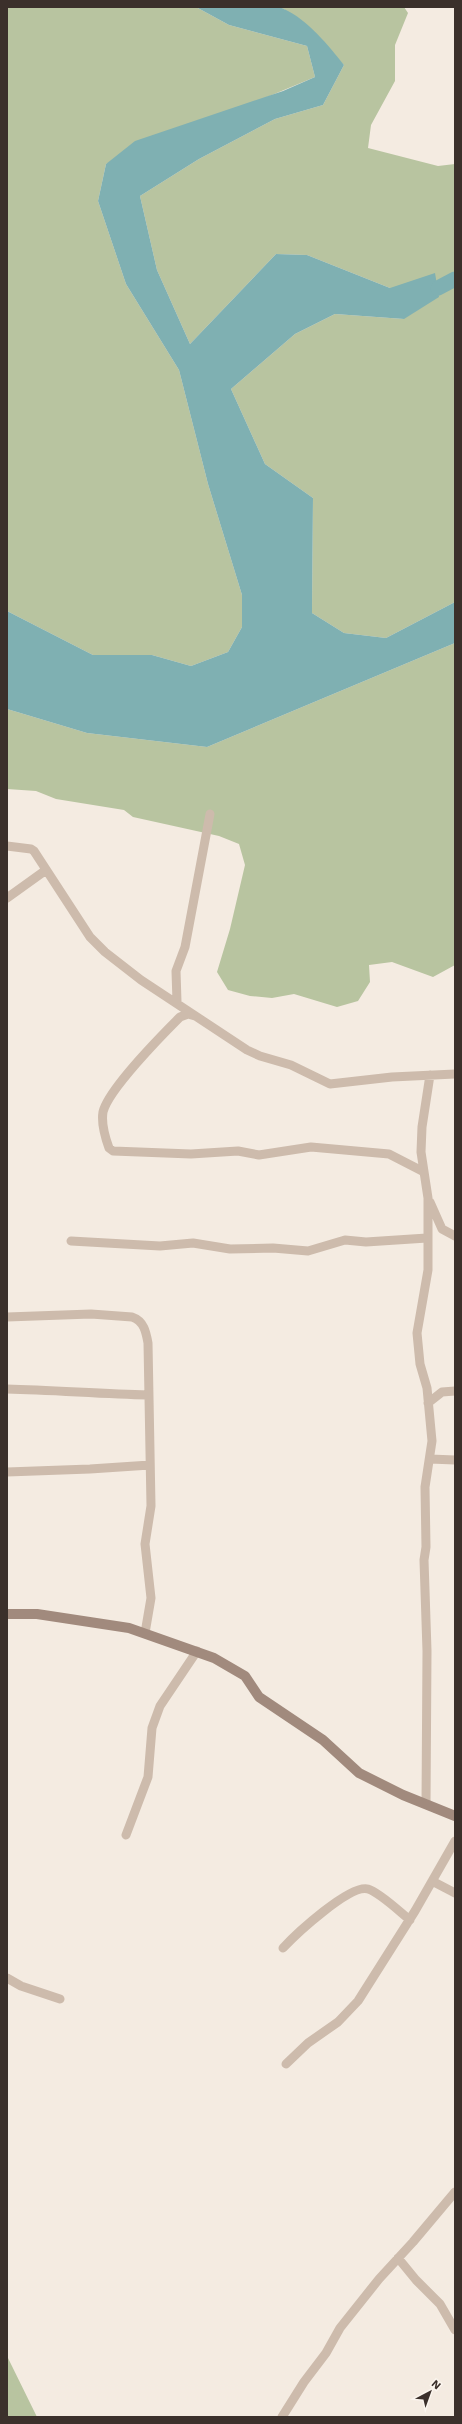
<svg xmlns="http://www.w3.org/2000/svg" width="462" height="2424" viewBox="0 0 462 2424" font-family="'Work Sans',sans-serif">
	<style>
		.green { fill: #b8c4a0 }
		.water { fill: #7fb0b2 }
		.lines { fill: none; stroke-linecap: round; stroke-linejoin: round }
		.river { stroke: #7fb0b2; stroke-width: 15 }
		.street { stroke: #cdbbac; stroke-width: 9 }
		.secondary { stroke: #a18a7d; stroke-width: 10 }
	</style>
	<rect width="100%" height="100%" fill="#f4ebe1"/>
	<path class="green" d="M7,7H196L229,25L307,46L315,77L106,164L98,201L126,284L179,370L208,484L242,595V627L228,652L191,666L152,655H93L7,611Z
		M266,7H404L408,13L395,45V81L371,125L368,148L438,166L455,164V602L386,638L344,633L312,613L313,498L265,464L231,389L295,334L335,314L404,319L390,288L307,255L276,254L190,344L157,270L140,196L199,159L275,119L323,105L344,65L284,9Z
		M455,643V965L433,977L392,962L369,965L370,982L358,1001L337,1007L294,994L272,998L250,996L228,990L217,972L230,929L245,865L239,844L219,836L133,817L124,810L56,799L36,791L7,789V709L87,733L207,747Z
		M7,2356L37,2417H7Z"/>
	<path class="water" d="M196,7C216,7 269,2 284,9C308,20 329,46 344,65L323,105L275,119L199,159L140,196L157,270L190,344L276,254L307,255L390,288L435,273L439,297L404,319L335,314L295,334L231,389L265,464L313,498L312,613L344,633L386,638L455,602V643L207,747L87,733L7,709V611L93,655H152L191,666L228,652L242,627V595L208,484L179,370L126,284L98,201L106,164L135,141L283,91L315,77L307,46L229,25Z"/>
	<g class="lines">
		<path class="river" d="M438,288L455,279"/>
		<path class="street" d="M7,846L31,849L34,851L90,937L105,952L141,980L247,1050L260,1056L291,1065L330,1084L392,1077L455,1074
			M7,898L46,870
			M177,1002L176,971L185,947L210,814
			M195,1016L188,1014L180,1017C162,1035 108,1090 103,1112C101,1124 105,1137 109,1148L113,1151L191,1154L238,1151L259,1155L311,1147L389,1154L424,1172
			M430,1202L442,1229L455,1236
			M71,1241L160,1246L193,1243L230,1249L273,1248L308,1251L345,1240L366,1242L427,1238
			M7,1317L91,1314L132,1317C144,1321 146,1332 148,1343L151,1506L145,1544L151,1598L145,1633
			M7,1389C54,1390 101,1394 148,1395
			M428,1403L442,1392L455,1391
			M430,1459L455,1460
			M7,1472L90,1469L150,1465
			M426,1804L427,1651L424,1560L426,1547L425,1487L432,1441L427,1388L420,1364L417,1333L428,1270V1198L421,1152L422,1127L430,1075
			M126,1835L148,1777L152,1728L160,1706L197,1651
			M432,1881L455,1893
			M283,1948C296,1934 350,1884 368,1889C379,1892 400,1912 410,1920
			M7,1978L21,1986L60,1999
			M286,2064L308,2043L338,2022L358,2001L415,1911L455,1841
			M398,2258L416,2280L440,2304L455,2330
			M282,2417L304,2382L326,2353L340,2328L379,2279L413,2242L455,2192"/>
		<path class="secondary" d="M7,1614H37L129,1628L214,1658L245,1676L259,1697L323,1740L359,1773L403,1795L455,1816"/>
	</g>
	<rect width="462" height="2424" fill="none" stroke="#3b302b" stroke-width="16"/>
	<g transform="translate(430 2392) rotate(41)" stroke="#fbf5ee" stroke-width="3" paint-order="stroke">
	<path d="M0-3L7 15L0 10L-7 15Z" fill="#3b302b"/>
	<text y="-6" font-size="11" font-weight="bold" text-anchor="middle" fill="#3b302b">N</text>
	</g>
</svg>
